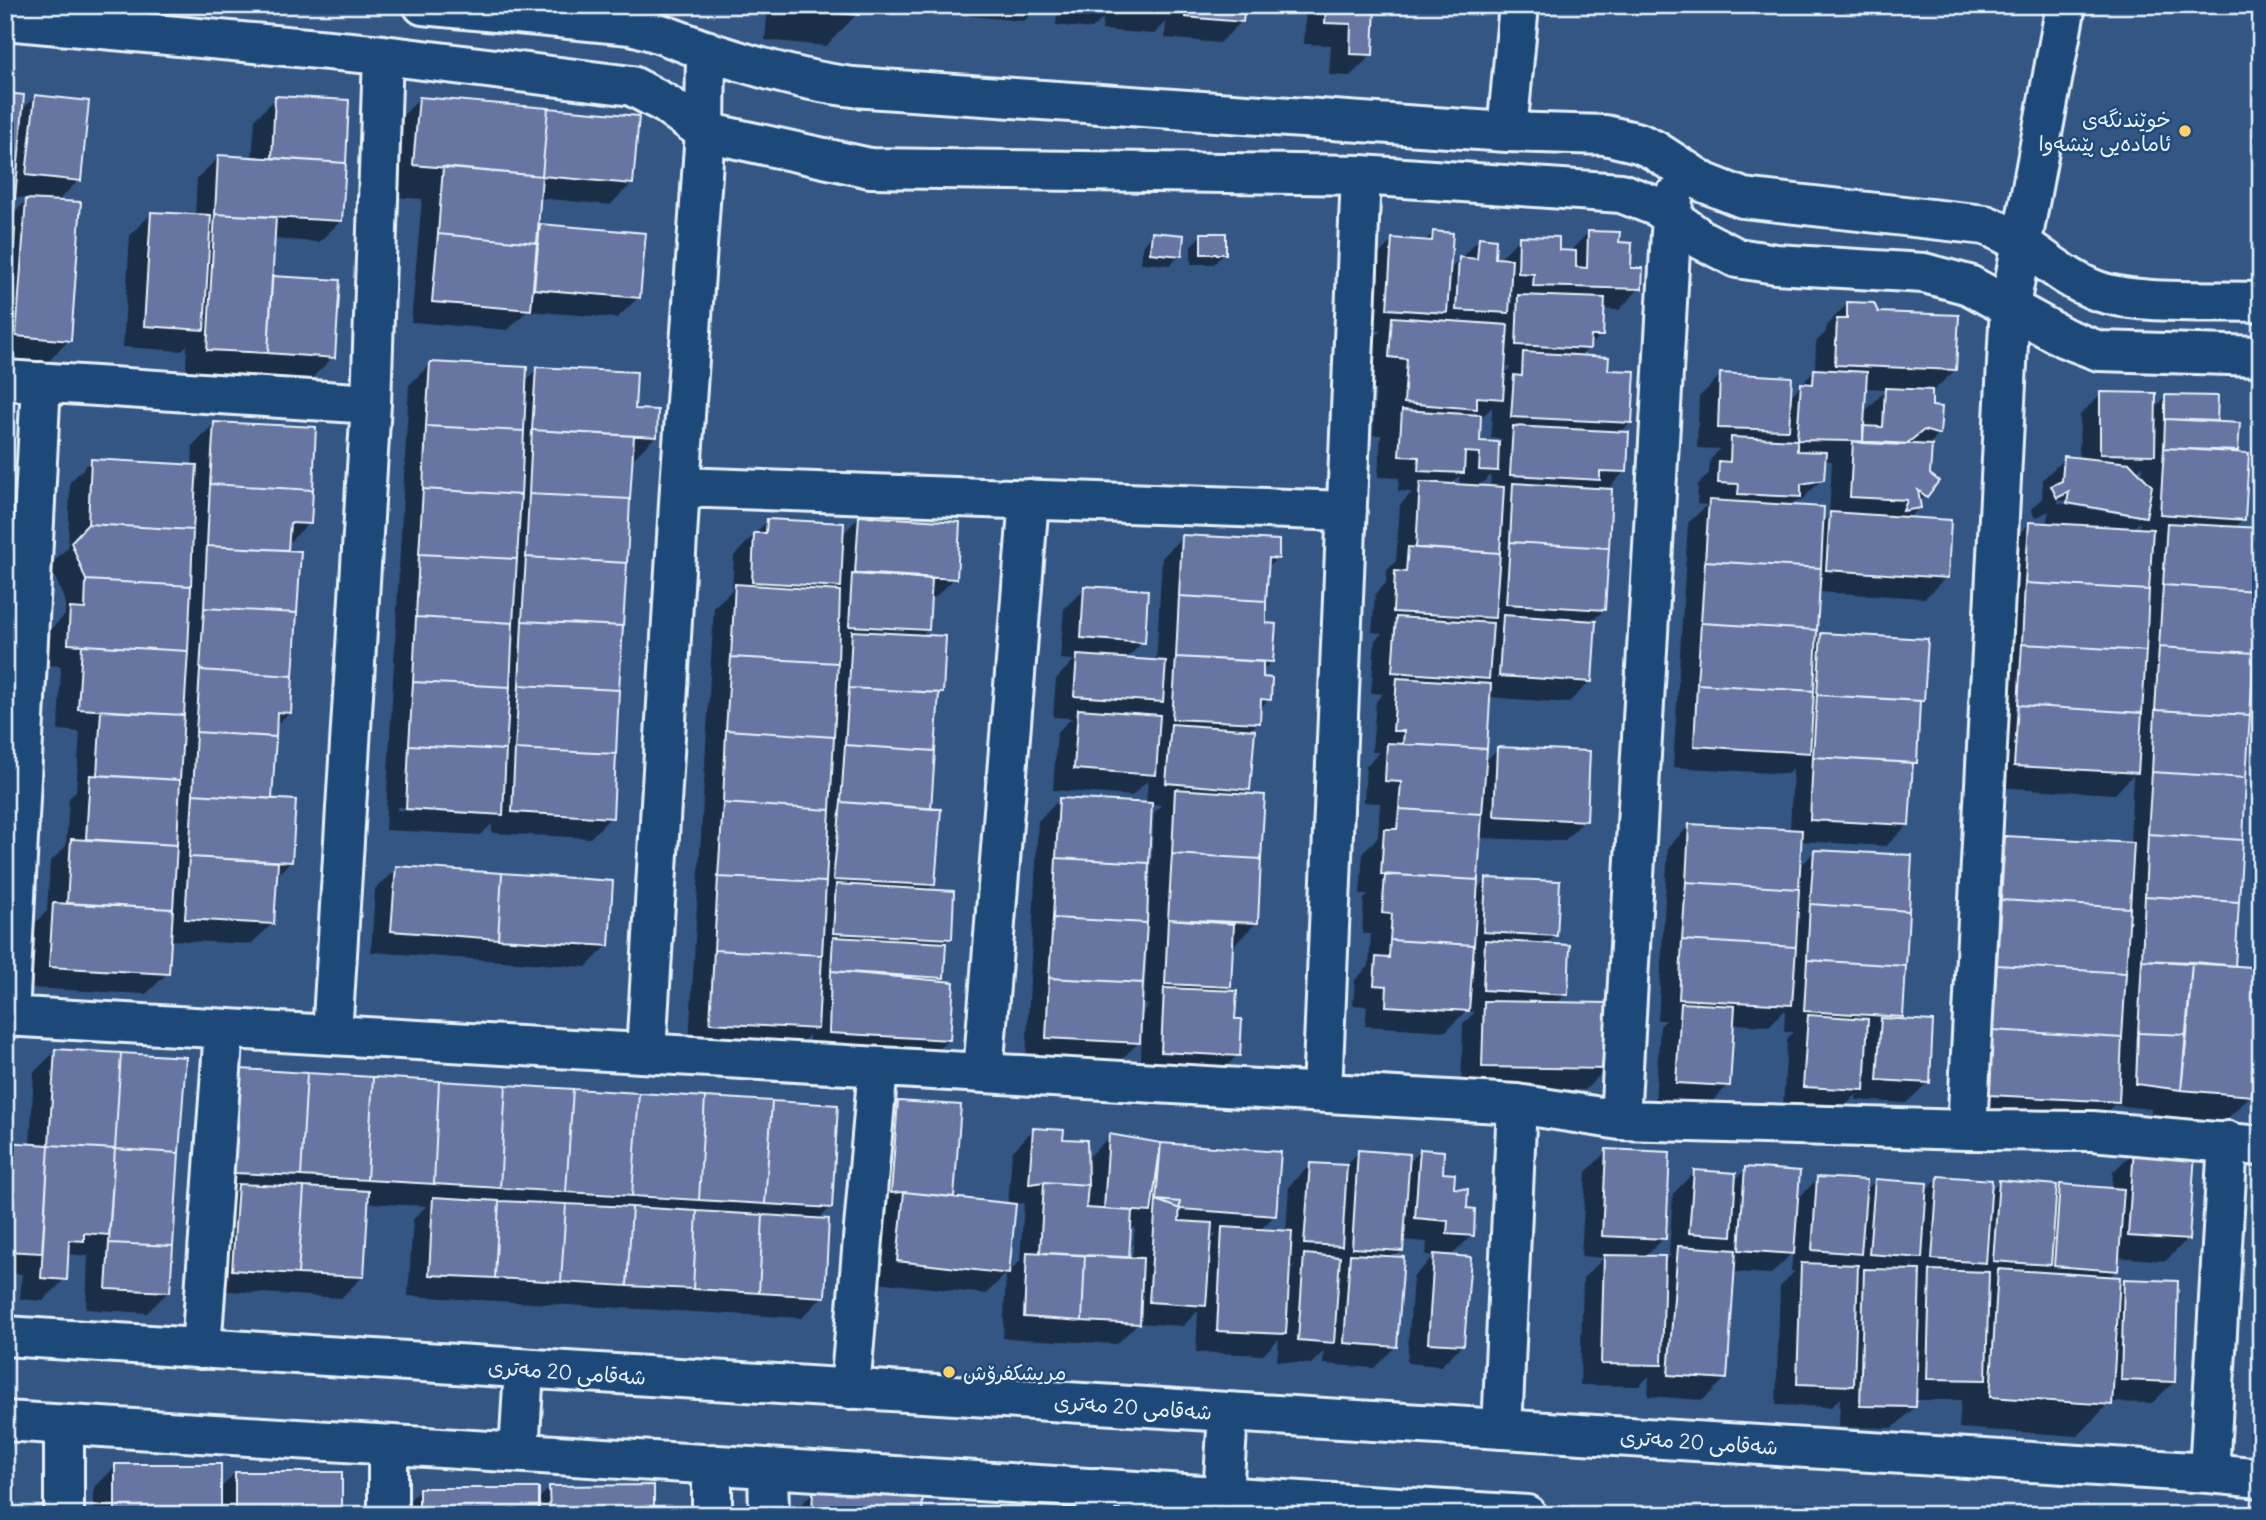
<svg xmlns="http://www.w3.org/2000/svg" width="2266" height="1520" viewBox="0 0 2266 1520" font-family="Delius,'Playpen Sans Arabic',sans-serif">
	<style>
		.shadow { fill: #0007; fill-rule: evenodd }
		.building { fill: #6675a1; stroke: #e8f1f8; stroke-width: 2 }
		.lines { fill: none; stroke-linecap: round; stroke-linejoin: round }
		.minor-casing { stroke: #e8f1f8; stroke-width: 44 }
		.major-casing { stroke: #e8f1f8; stroke-width: 44 }
		.minor { stroke: #1f4a7a; stroke-width: 38 }
		.major { stroke: #1f4a7a; stroke-width: 38 }
		.poi-dot { fill: #ffd166; stroke: #1f4a7a; stroke-width: 2.5 }
		.labels { text-anchor: middle; dominant-baseline: central; stroke-width: 5; stroke-linejoin: round; paint-order: stroke }
		.poi-label { font-size: 21px; fill: #e8f1f8; stroke: #1f4a7a; text-anchor: end }
		.street-label { font-size: 21px; fill: #e8f1f8; stroke: #1f4a7a }
	</style>
	<rect width="100%" height="100%" fill="#335685"/>
	<filter id="ink" filterUnits="userSpaceOnUse"><feTurbulence type="fractalNoise" baseFrequency=".0143" numOctaves="2"/><feDisplacementMap in="SourceGraphic" scale="14" xChannelSelector="R" yChannelSelector="G"/><feConvolveMatrix kernelMatrix="1 2 1 2 8 2 1 2 1" color-interpolation-filters="sRGB"/></filter>
	<g filter="url(#ink)">
		<path class="shadow" d="M768,5H858L857,14L826,46L765,40Z
			M970,5H1040L1024,21L969,16Z
			M1058,5H1243L1242,21L1220,43L1165,38L1166,22L1154,34L1102,30L1103,18L1092,29L1056,25Z
			M1306,5H1373L1371,55L1350,76L1329,75L1331,45L1304,44Z
			M5,95L21,111L35,97L79,180L57,202L69,340L48,362L5,358ZM13,197L29,198L12,215Z
			M276,98L348,102L341,221L319,242L272,239L270,277L333,357L312,378L186,371L187,345L181,351L123,347L130,235L151,214L195,216L197,178L219,157L252,159L255,119Z
			M419,99L632,183L610,205L539,198L537,225L644,235L639,297L617,318L527,311L508,330L411,322L422,199L382,196L388,131Z
			M1433,233L1449,270L1479,239L1493,260H1498L1520,238L1557,252H1569L1588,233L1618,244L1640,288L1619,310L1602,309L1601,335L1580,357L1606,371L1630,423L1620,433L1625,471L1607,490L1604,610L1591,622L1590,682L1568,703L1489,697L1484,762L1498,749L1585,820L1564,841L1479,838L1475,891L1487,879L1556,935L1545,945L1566,994L1556,1004L1607,1068L1585,1090L1461,1088L1463,1024L1475,1012L1466,1011L1446,1031L1365,1026L1367,1006L1353,1005L1355,980L1369,966L1371,934H1362L1364,899L1368,895H1360L1363,852L1378,837L1380,803L1364,802L1366,766L1380,752H1372L1376,701L1383,694L1371,693L1375,640L1382,633L1372,632L1375,595L1386,583L1387,570L1396,561L1400,505L1412,492L1398,491L1399,478L1378,477L1381,435H1373L1376,390L1358,388L1361,351L1381,331L1366,330L1371,262L1393,240L1424,242ZM1508,294L1513,295L1512,303L1507,309ZM1503,367H1511L1502,376ZM1492,407L1491,438L1502,439L1498,444L1478,442L1479,420ZM1491,475L1490,488L1478,487ZM1459,476V486H1449Z
			M1153,234L1181,255L1170,265L1141,263L1143,245Z
			M1201,235L1224,253L1214,264H1191V246Z
			M1848,303L1877,314L1955,370L1933,391H1930V407L1940,408L1939,435L1927,446L1925,496L1918,503L1919,508L1908,519L1946,577L1925,598L1818,592L1815,641L1821,634L1922,700L1918,704L1915,762L1911,766L1908,825L1886,846L1800,841L1799,868L1815,851L1901,1016L1897,1020L1928,1082L1906,1103L1856,1100V1095L1840,1111L1783,1108L1787,1039L1793,1032H1784L1785,1010L1769,1026L1732,1024L1728,1085L1707,1107L1655,1104L1660,1026L1666,1020H1658L1668,847L1690,825L1790,831L1793,768L1787,774L1673,767L1688,523L1707,505L1697,504L1698,485L1709,473L1710,460L1720,449L1697,448L1699,397L1721,375L1789,398L1815,370L1816,342L1826,332L1827,325ZM1864,388L1887,389L1862,414ZM1802,392L1798,449L1795,448L1799,396ZM1824,461H1832L1829,516L1822,523L1789,506L1793,502L1801,501L1822,479Z
			M430,364L525,381L537,369L633,411L656,436L634,458H631L611,817L590,838L492,833V824L480,835L385,830L409,385ZM397,807L484,812V815L397,810Z
			M2101,394L2154,409L2166,397L2216,420L2212,423L2238,424L2236,454L2243,519L2234,529V965L2251,1095L2219,1127L2151,1121V1109L2114,1105L2095,1123L1969,1116L1984,859L2005,838L2130,845L2133,775L2115,794L1994,787L2008,545L2029,523L2046,524L2049,511L2035,518L2031,509L2042,498L2043,479L2065,458L2079,459L2080,415ZM2143,465L2142,478L2136,472ZM2058,500L2130,513V516L2058,503ZM2140,521L2139,530H2131Z
			M214,424L309,523L286,545L289,713L274,727L271,801L291,861L275,877L273,923L251,944L169,940L168,973L146,994L29,988L32,926L47,911L50,862L66,846L69,798L76,791L80,732L58,730L61,666L47,665L49,631L65,615V602L50,565L68,547L70,482L91,461L192,467L193,445Z
			M859,517L955,578L933,599H929L928,629L921,636L941,692L937,697L929,810L934,884L927,891L950,938L944,944L942,977L937,983L949,1039L927,1060L808,1054L809,1035L795,1049L689,1044L714,607L732,590L734,556L768,520L842,535Z
			M1183,536L1277,558L1266,569L1264,624L1271,662L1261,672L1269,699L1259,709L1258,722L1249,732V789L1243,795L1257,922L1235,944H1232L1229,986L1223,992L1233,1020L1238,1055L1216,1076L1140,1073L1142,1039L1117,1064L1026,1059L1038,821L1059,800L1146,804L1148,780L1132,796L1053,790L1057,732L1072,718L1053,717L1056,679L1074,660L1060,659L1064,609L1085,588L1143,642L1125,660L1156,663L1162,558ZM1150,804L1161,805L1154,813L1144,1005H1149L1144,1010L1143,1015H1140Z
			M397,868L607,946L586,967L371,952L375,889Z
			M56,1051L184,1058L168,1292L147,1313L86,1309L88,1256L68,1254L65,1279L43,1301L20,1299L22,1274L5,1273V1144L30,1145L34,1072Z
			M241,1071L830,1208L818,1220L823,1296L802,1318L408,1296L413,1220L426,1206L367,1203L363,1276L341,1298L212,1290L220,1092Z
			M898,1102L959,1107L953,1199L1008,1205L1012,1152L1033,1130L1061,1140L1085,1161L1110,1136L1161,1144L1279,1153L1274,1216L1259,1231L1286,1233L1289,1186L1311,1164L1344,1167L1359,1152L1408,1164L1420,1151L1441,1175L1465,1210L1472,1235L1450,1257L1463,1344L1441,1366L1407,1363L1413,1277L1435,1256L1426,1255L1427,1242L1402,1240V1251L1394,1258L1396,1346L1374,1368L1323,1364L1324,1351L1311,1364L1277,1361L1279,1339L1263,1355L1196,1352L1198,1311L1183,1326L1138,1323L1117,1344L1003,1338L1006,1274L986,1294L876,1282L877,1124ZM1024,1203L1020,1261L1007,1274L1014,1204ZM1135,1226L1132,1260H1127L1129,1232ZM1210,1234H1217L1209,1243ZM1288,1265L1295,1266L1287,1273Z
			M2135,1150L2187,1239L2166,1261L2118,1257L2117,1270L2108,1278L2118,1288L2125,1281L2174,1382L2152,1403L2110,1402L2078,1436L1959,1428L1961,1400H1915V1407L1893,1428L1839,1427L1840,1398L1831,1407L1776,1405L1780,1286L1795,1271H1791L1793,1252L1771,1274L1732,1272L1725,1379L1703,1400L1648,1396L1649,1376L1639,1386L1580,1385L1583,1278L1604,1258L1581,1256L1586,1172L1607,1151L1664,1238L1645,1257L1663,1263L1671,1255L1669,1254L1673,1194L1694,1172L1734,1181L1746,1169L1796,1201L1818,1178L1864,1192L1875,1181L1925,1192L1939,1178L1989,1192L1999,1182L2054,1192L2060,1186L2112,1190L2113,1172ZM1913,1264L1912,1272H1906Z
			M116,1466L219,1490L235,1473L340,1515H94V1488Z
			M550,1488L652,1515H395L420,1490L537,1500Z
			M814,1491L920,1515H792Z"/>
		<path class="building" d="M796,5H860L859,15L795,9Z
			M1123,5H1178L1177,14L1123,9Z
			M1186,5H1245L1243,22L1185,17Z
			M1326,5H1375L1373,55L1350,54L1351,24L1325,23Z
			M5,93L24,95L13,222L5,221Z
			M35,95L89,101L81,181L26,175Z
			M275,96L349,100L346,163L272,158Z
			M419,97L548,108L542,176L413,165Z
			M548,108L639,116L633,184L542,176Z
			M218,155L346,163L342,221L215,214Z
			M443,167L542,176L537,243L438,234Z
			M26,199L81,202L71,341L16,336Z
			M151,212L211,215L204,330L144,326Z
			M215,214L276,217L268,353L207,350Z
			M540,224L646,233L640,298L534,289Z
			M5,228L15,229L5,340Z
			M1433,231L1453,233L1447,313L1387,309L1392,238L1432,241Z
			M1588,231L1620,232L1619,242L1632,243L1631,268H1643L1642,289L1533,286L1534,274L1518,273L1519,236L1559,237V250L1576,251V267L1587,268Z
			M1152,232L1184,235L1182,256L1150,253Z
			M1201,233H1226V254H1201Z
			M438,234L537,243L531,310L432,302Z
			M1479,237L1496,239L1495,258L1512,259L1509,313L1456,310L1459,257L1477,259Z
			M272,276L340,280L335,358L268,353Z
			M1518,295L1605,298L1603,336H1591L1590,349L1516,345Z
			M1847,302L1874,303L1878,312L1959,315L1956,370L1835,365L1837,319H1847Z
			M1392,317L1508,325L1503,399L1477,397V409L1404,403L1407,359L1389,357Z
			M1523,352L1609,357L1608,370L1635,371L1632,423L1511,417L1514,375L1522,376Z
			M430,362L527,367L524,431L426,426Z
			M536,367L637,372L635,409L658,410L657,437L532,430Z
			M1814,369L1867,372L1863,443L1853,441L1797,440L1801,383L1813,384Z
			M1720,373L1792,377L1789,430L1718,428Z
			M1885,388L1932,390V406L1942,407L1940,435L1924,430L1905,445L1863,443V426L1883,427Z
			M2100,392L2156,393L2155,455L2100,454Z
			M2165,395L2218,396L2217,421L2165,419Z
			M1402,410L1481,415L1480,441L1499,442L1498,471L1479,470L1480,453L1465,452L1464,473L1418,471L1419,457L1399,456Z
			M2165,419L2240,423L2238,451L2164,448Z
			M214,422L316,427L313,490L210,484Z
			M426,426L524,431L521,495L423,489Z
			M1513,426L1629,432L1627,472L1600,471V480L1510,475Z
			M532,430L634,436L630,499L529,494Z
			M1731,437L1797,440V451L1826,452L1824,480L1801,484V497L1738,494L1739,484L1718,483L1719,461L1730,462Z
			M1853,441L1932,445L1930,474L1939,481L1927,497L1918,490L1921,508L1903,511L1907,500L1850,497Z
			M2164,448L2249,453L2245,520L2160,514Z
			M2064,456L2130,463L2152,486L2146,517L2067,503L2069,492L2057,498L2051,486L2062,481Z
			M91,459L197,465L193,530L88,524Z
			M1420,482L1504,487L1500,553L1416,548Z
			M1513,483L1612,489L1609,548L1510,542Z
			M210,484L313,490L311,524L290,523L288,550L207,546Z
			M423,489L521,495L517,559L419,554Z
			M529,494L630,499L627,563L526,557Z
			M1709,500L1824,507L1821,568L1705,561Z
			M1830,512L1951,520L1948,578L1826,570Z
			M859,516L960,522L957,579L855,573Z
			M767,519L844,523L841,587L752,582L754,533H766Z
			M2029,522L2153,529L2149,590L2025,583Z
			M2167,523L2261,528L2257,591L2163,585Z
			M88,524L193,530L191,586L86,580L71,542Z
			M1182,535L1279,540V559L1269,558L1266,601L1179,596Z
			M1510,542L1609,548L1605,610L1506,604Z
			M207,546L301,551L297,613L204,608Z
			M1408,547L1500,553L1495,618L1393,612L1395,571L1406,572Z
			M419,554L517,559L513,623L416,617Z
			M526,557L627,563L623,626L522,621Z
			M1705,561L1821,568L1817,630L1701,623Z
			M852,574L932,579L929,630L849,626Z
			M86,580L191,586L188,651L68,644L70,608L85,609Z
			M2025,583L2149,590L2146,651L2022,644Z
			M735,584L840,591L838,663L731,657Z
			M2163,585L2257,591L2254,653L2159,647Z
			M1084,586L1148,590L1145,643L1081,638Z
			M1179,596L1266,601V623L1276,624L1273,662L1176,657Z
			M204,608L297,613L293,676L200,670Z
			M1503,615L1596,621L1592,682L1499,676Z
			M416,617L513,623L510,687L413,682Z
			M1396,617L1493,623L1489,679L1392,672Z
			M522,621L623,626L619,690L519,685Z
			M1701,623L1817,630L1814,691L1697,684Z
			M852,631L946,636L943,693L849,688Z
			M1821,633L1928,639L1924,701L1817,695Z
			M2022,644L2146,651L2142,713L2018,705Z
			M82,645L188,651L184,715L78,709Z
			M2159,647L2254,653L2250,715L2155,710Z
			M1077,655L1166,661L1163,702L1074,696Z
			M731,657L838,663L834,737L726,730Z
			M1176,657L1263,662V677L1272,678L1271,700L1261,699L1260,723L1172,719Z
			M200,670L293,676L291,713L277,712L276,737L196,732Z
			M1397,678L1491,684L1487,749L1403,744L1404,731H1393Z
			M413,682L510,687L506,750L409,745Z
			M1697,684L1814,691L1810,753L1694,746Z
			M519,685L619,690L616,754L515,749Z
			M849,688L939,693L935,751L845,745Z
			M1817,695L1920,701L1917,763L1813,757Z
			M2018,705L2142,713L2138,773L2014,766Z
			M1078,709L1160,715L1156,775L1074,769Z
			M2155,710L2250,715L2246,778L2152,772Z
			M101,711L184,715L180,780L97,775Z
			M1171,724L1255,730L1250,790L1166,783Z
			M726,730L834,737L830,810L723,803Z
			M196,732L276,737L272,799L193,794Z
			M1387,743L1487,749L1482,814L1399,809L1401,782L1385,781Z
			M409,745L506,750L503,815L406,809Z
			M845,745L935,751L931,809L841,802Z
			M1497,747L1590,751L1587,821L1494,816Z
			M515,749L616,754L613,818L512,812Z
			M1813,757L1913,763L1909,825L1810,820Z
			M2152,772L2246,778L2243,840L2148,834Z
			M90,775L180,780L177,845L86,839Z
			M1175,789L1265,795L1261,859L1172,854Z
			M193,794L296,800L292,862L189,857Z
			M1059,798L1152,803L1149,863L1056,858Z
			M841,802L941,809L935,885L833,880Z
			M723,803L830,810L826,882L718,877Z
			M1399,809L1482,814L1478,880L1381,874L1384,829H1397Z
			M1689,824L1802,830L1799,889L1686,882Z
			M2148,834L2243,840L2239,902L2145,896Z
			M2005,836L2134,843L2130,908L2001,900Z
			M71,839L177,845L173,909L67,903Z
			M1814,850L1912,855L1909,911L1810,904Z
			M1172,854L1261,859L1258,923L1168,919Z
			M189,857L278,862L274,924L185,919Z
			M1056,858L1149,863L1147,923L1053,918Z
			M396,866L502,873L498,939L391,931Z
			M502,873L613,881L609,946L498,939Z
			M1394,875L1478,880L1474,945L1390,940L1392,914L1382,913L1385,876Z
			M718,877L826,882L822,955L714,950Z
			M1486,878L1560,881L1557,936L1483,932Z
			M1686,882L1799,889L1796,947L1682,940Z
			M836,884L954,891L952,939L833,933Z
			M2145,896L2239,902L2235,966L2142,960Z
			M2001,900L2130,908L2126,973L1997,965Z
			M53,903L173,909L169,974L49,967Z
			M1810,904L1909,911L1906,966L1807,960Z
			M1053,918L1147,923L1143,983L1049,978Z
			M1168,919L1234,924L1231,987L1165,984Z
			M833,937L946,943L944,978L831,971Z
			M1390,940L1474,945L1469,1011L1386,1006L1387,986L1374,985L1376,957L1389,958Z
			M1485,940L1570,945L1568,995L1483,990Z
			M1682,940L1796,947L1792,1005L1679,999Z
			M714,950L822,955L818,1029L710,1023Z
			M1807,960L1906,966L1903,1017L1804,1011Z
			M2142,960L2192,962L2187,1035L2138,1033Z
			M2192,962L2261,968L2252,1096L2181,1090Z
			M1997,965L2126,973L2122,1038L1992,1030Z
			M831,971L954,982L950,1040L829,1033Z
			M1049,978L1143,983L1140,1043L1046,1038Z
			M1164,988L1237,991L1235,1019H1242L1240,1056L1161,1052Z
			M1484,1001L1609,1003L1608,1069L1482,1067Z
			M1681,1003L1735,1006L1730,1086L1676,1083Z
			M1808,1015L1868,1019L1864,1090L1803,1087Z
			M1881,1018L1933,1021L1930,1083L1877,1080Z
			M1992,1030L2122,1038L2119,1102L1989,1095Z
			M2138,1033L2187,1035L2181,1090L2136,1084Z
			M55,1049L121,1053L115,1149L49,1145Z
			M121,1053L186,1057L179,1153L115,1149Z
			M241,1069L307,1073L301,1176L234,1173Z
			M307,1073L373,1077L367,1180L301,1176Z
			M373,1077L439,1081L434,1184L367,1180Z
			M439,1081L506,1085L500,1188L434,1184Z
			M506,1085L573,1089L566,1192L500,1188Z
			M573,1089L639,1093L632,1196L566,1192Z
			M639,1093L705,1097L699,1200L632,1196Z
			M705,1097L772,1101L765,1204L699,1200Z
			M772,1101L838,1105L832,1208L765,1204Z
			M898,1101L961,1105L954,1197L904,1192L891,1193Z
			M1033,1128L1064,1130L1063,1139L1087,1140L1088,1185L1044,1182L1029,1184Z
			M1109,1134L1161,1143L1151,1212L1104,1209Z
			M5,1142L49,1145L42,1253L5,1251Z
			M1161,1143L1281,1152L1276,1216L1180,1209L1156,1200Z
			M49,1145L115,1149L109,1235L84,1233V1241L69,1240L67,1280L41,1278Z
			M2134,1148L2195,1153L2189,1240L2128,1236Z
			M115,1149L179,1153L173,1246L109,1243Z
			M1420,1149L1444,1151L1443,1173L1455,1174L1454,1188L1468,1189L1467,1208L1475,1209L1474,1236L1447,1234L1448,1221L1415,1218Z
			M1606,1149L1670,1152L1666,1239L1602,1236Z
			M1358,1150L1410,1154L1403,1251L1352,1248Z
			M1310,1163L1347,1165L1342,1246L1304,1244Z
			M1745,1167L1800,1171L1794,1254L1739,1250Z
			M1694,1170L1736,1173L1732,1236L1689,1233Z
			M1938,1176L1992,1180L1986,1263L1932,1259Z
			M1817,1177L1867,1180L1861,1254L1812,1250Z
			M1875,1179L1927,1183L1922,1258L1869,1254Z
			M1999,1180L2057,1185L2051,1265L1993,1261Z
			M1044,1182L1088,1185L1086,1208L1132,1211L1129,1258L1040,1253Z
			M238,1184L304,1187L298,1274L232,1270Z
			M2060,1184L2124,1189L2118,1271L2054,1266Z
			M304,1187L369,1191L364,1277L298,1274Z
			M904,1192L1016,1204L1009,1274L897,1261Z
			M433,1197L499,1201L495,1278L429,1275Z
			M1156,1200L1180,1202L1179,1221L1212,1223L1206,1306L1149,1302Z
			M499,1201L566,1204L561,1282L495,1278Z
			M566,1204L632,1207L627,1286L561,1282Z
			M632,1207L697,1211L693,1289L627,1286Z
			M697,1211L763,1215L759,1293L693,1289Z
			M763,1215L829,1219L825,1297L759,1293Z
			M1222,1227L1292,1231L1286,1334L1217,1331Z
			M109,1243L173,1246L170,1292L106,1289Z
			M1678,1246L1736,1250L1727,1379L1668,1375Z
			M1027,1252L1085,1255L1082,1321L1024,1317Z
			M1304,1254L1340,1257L1334,1343L1298,1340Z
			M1350,1254L1404,1257L1397,1347L1344,1343Z
			M1434,1254L1471,1257L1464,1345L1428,1343Z
			M1085,1255L1143,1258L1140,1324L1082,1321Z
			M1604,1255L1665,1256L1662,1365L1601,1364Z
			M1801,1263L1858,1265L1854,1386L1797,1384Z
			M1864,1269L1920,1270L1916,1407L1860,1406Z
			M1998,1269L2120,1277L2112,1405L1990,1397Z
			M1930,1270L1989,1272L1986,1380L1927,1379Z
			M2124,1279L2178,1281L2175,1382L2121,1380Z
			M115,1464H221V1515H115Z
			M235,1472H342V1515H235Z
			M654,1485V1515H550L549,1486Z
			M419,1488H539V1515H419Z
			M813,1490L923,1496L922,1515H812Z"/>
		<g class="lines">
			<g class="minor-casing">
				<path id="minor" d="M423,5L631,25C657,31 682,42 707,51C755,67 803,81 853,87L1507,132L1605,135L1639,143L1654,150L1705,183L1743,198L1985,225C2027,240 2052,272 2090,288C2128,306 2216,300 2261,302
					M5,20L383,55L632,86L666,104L705,132L870,168L1361,175L1621,193L1658,207L1702,240L1737,258L1776,264L1924,273L1969,285L2065,338L2099,351L2261,356
					M1507,132L1519,5
					M5,380L371,404
					M680,487L1347,511
					M5,1016L1517,1104L1620,1120L1967,1130L2092,1131L2261,1146
					M9,1016L41,382
					M332,1035L371,404L383,55
					M646,1053L680,487L705,132L706,50
					M983,1073L1029,499
					M1322,1092L1361,175
					M1620,1120L1673,198
					M1967,1130L2010,306L2066,5
					M201,1349L224,1029
					M850,1389L878,1067
					M64,1425V1515
					M1502,1429L1517,1104
					M388,1445V1515
					M2209,1473L2228,1141
					M1096,1515L1097,1488"/>
			</g>
			<g class="major-casing">
				<path id="major" d="M5,1336L2209,1473L2261,1478
					M5,1421L1527,1515
					M519,1452L524,1369
					M712,1464V1515
					M768,1468L769,1515
					M1223,1496L1228,1413"/>
			</g>
			<use href="#minor" class="minor"/>
			<use href="#major" class="major"/>
		</g>
	</g>
	<g class="poi-dot">
		<circle cx="2185" cy="131" r="7"/>
		<circle cx="949" cy="1372" r="7"/>
	</g>
	<g class="labels">
		<g class="poi-label">
			<text x="2171" y="119">خوێندنگەی<tspan x="2171" dy="24">ئامادەیی پێشەوا</tspan></text>
			<text x="963" y="1372" text-anchor="start">مریشکفرۆش</text>
		</g>
		<g class="street-label">
			<text transform="translate(567 1372) rotate(4)">شەقامی 20 مەتری</text>
			<text transform="translate(1133 1407) rotate(4)">شەقامی 20 مەتری</text>
			<text transform="translate(1699 1442) rotate(4)">شەقامی 20 مەتری</text>
		</g>
	</g>
	<rect width="2266" height="1520" fill="none" stroke="#1f4a7a" stroke-width="28"/>
	<rect x="14" y="14" width="2238" height="1492" fill="none" stroke="#e8f1f8" stroke-width="2.5" filter="url(#ink)"/>
</svg>
